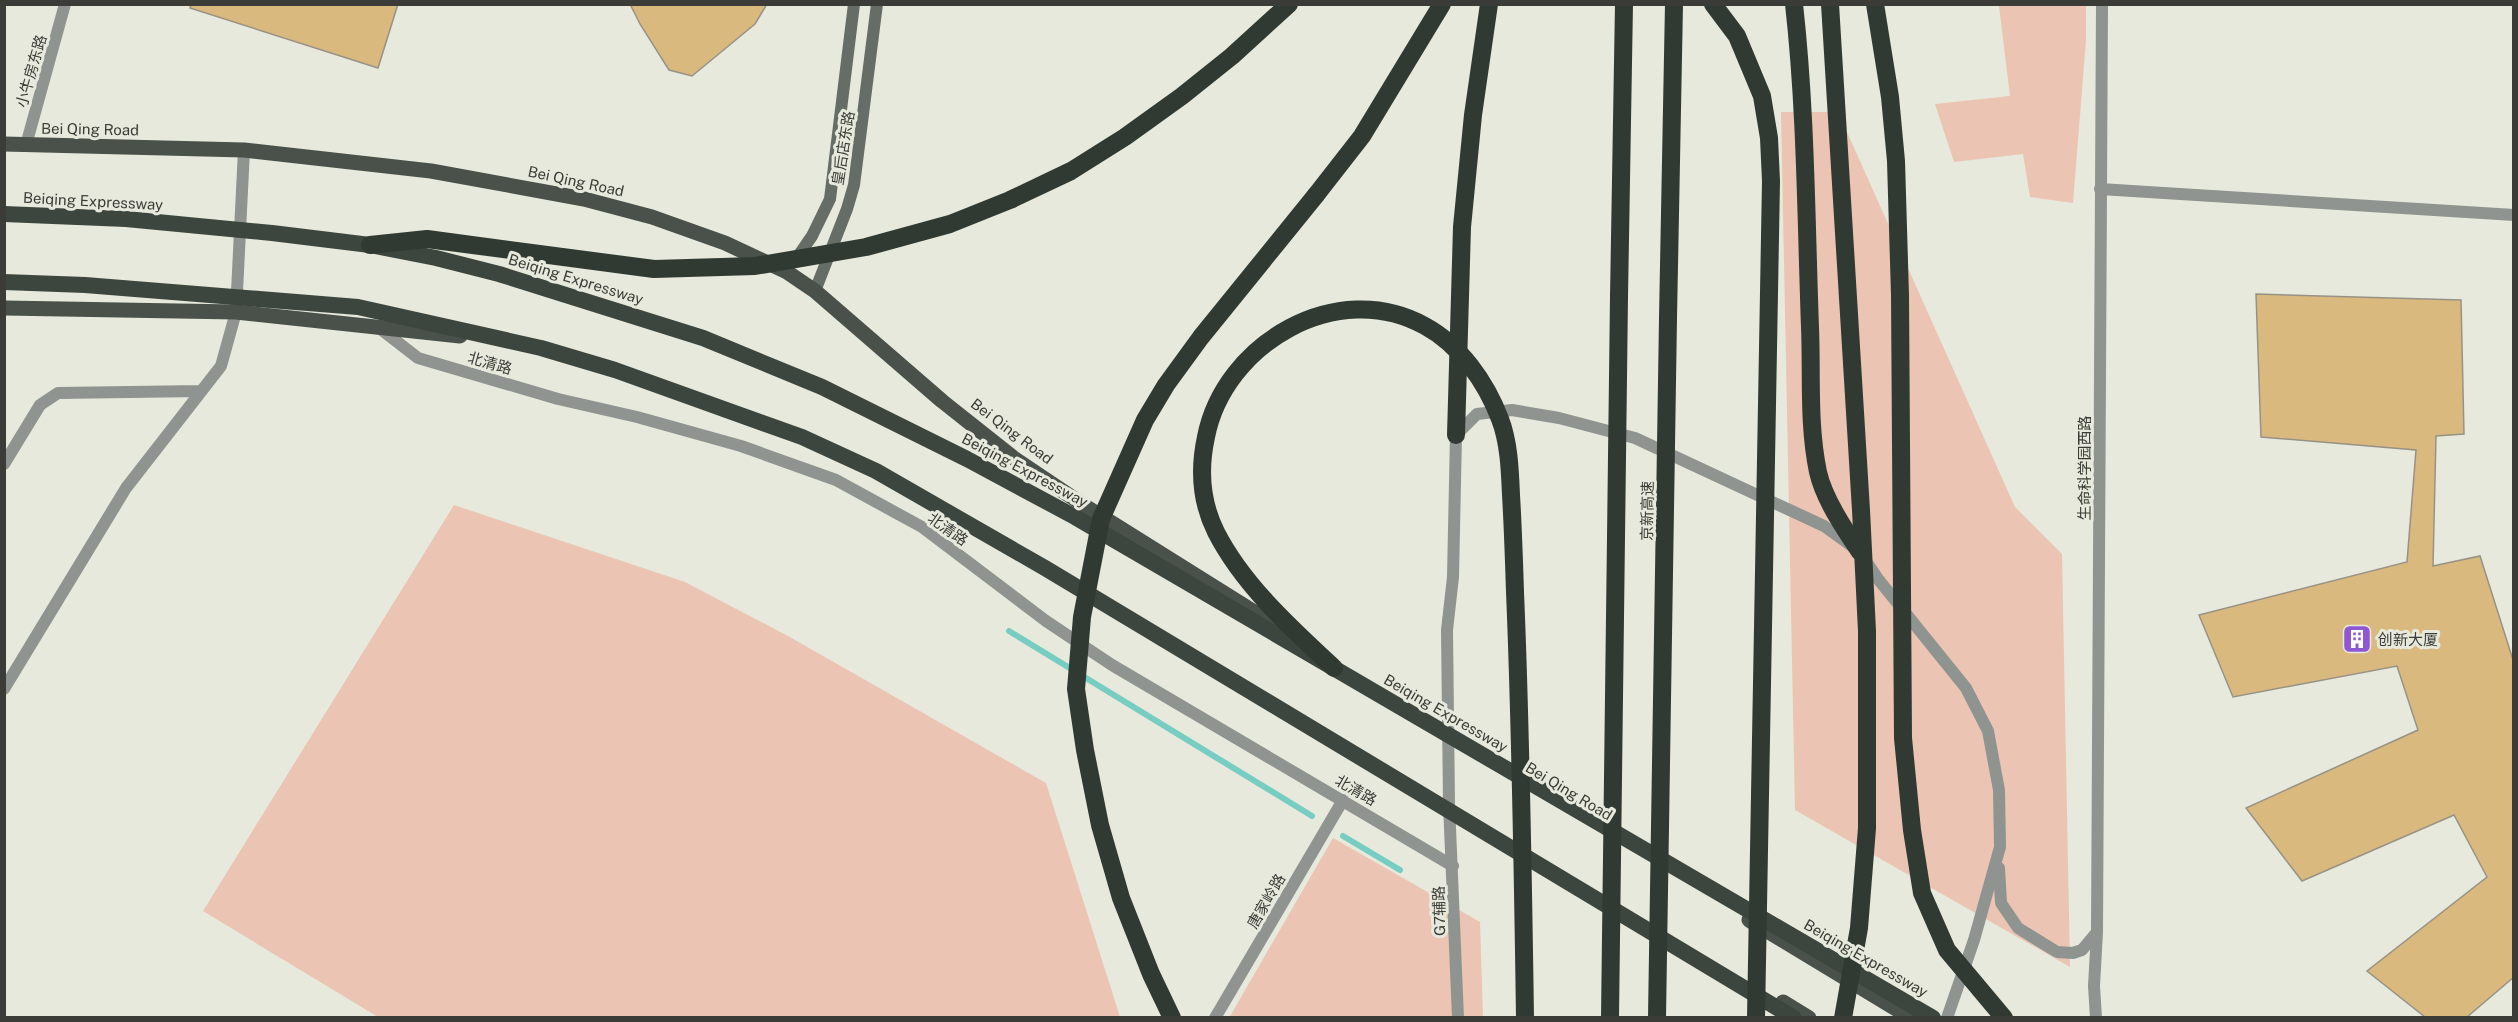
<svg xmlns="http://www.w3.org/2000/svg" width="2518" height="1022" viewBox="0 0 2518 1022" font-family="'Public Sans','Noto Sans SC',sans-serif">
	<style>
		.green { fill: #ecc4b3 }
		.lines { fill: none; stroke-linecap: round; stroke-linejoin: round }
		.stream { stroke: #78cdc2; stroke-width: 6 }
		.building { fill: #dab97f; stroke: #989286; stroke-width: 1.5 }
		.minor { stroke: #8f9490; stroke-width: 12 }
		.tertiary { stroke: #8f9490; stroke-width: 12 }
		.secondary { stroke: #666d67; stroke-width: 12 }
		.primary { stroke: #49514a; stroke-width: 15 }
		.motorway { stroke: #313a32; stroke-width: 18 }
		.trunk-bridge { stroke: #3d463e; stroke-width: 16 }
		.motorway-bridge { stroke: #313a32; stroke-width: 18 }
		.labels { text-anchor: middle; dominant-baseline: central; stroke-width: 6; stroke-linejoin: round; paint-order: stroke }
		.street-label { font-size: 15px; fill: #3b3c37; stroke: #e6e9db }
		.poi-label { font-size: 15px; fill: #3b3c37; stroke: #e6e9db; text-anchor: start }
	</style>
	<rect width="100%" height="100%" fill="#e6e9db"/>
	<path class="green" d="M1963,5H2086V40L2073,203L2030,197L2023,154L1954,162L1935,104L2010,96L1999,6Z
		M1781,112H1838L2015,507L2062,554L2070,967L1795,810Z
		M454,505L685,582L788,636L1046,783L1120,1017H378L203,911Z
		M1333,838L1480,922L1483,1017L1229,1018Z"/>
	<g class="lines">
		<path class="stream" d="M1009,631L1312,816
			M1343,836L1400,870"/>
	</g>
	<path class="building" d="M191,4H398L378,68L190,8Z
		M630,4H767L755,24L692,76L669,70L640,24Z
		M2256,294L2461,300L2464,434L2436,436L2433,566L2480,556L2514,663V977L2467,1017H2425L2367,971L2487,877L2454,815L2302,881L2246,808L2418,730L2397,666L2233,697L2199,615L2407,562L2416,450L2261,437Z"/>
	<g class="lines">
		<path class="minor" d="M26,145L65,4
			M4,464L40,405L58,393L201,391
			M4,689L126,488L221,366L236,312L244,150"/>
		<path class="tertiary" d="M2100,189L2514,215
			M378,327L418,358L558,399L637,417L741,446L836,480L922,527L1046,621L1112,665L1453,866
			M1999,868L2001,903L2018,928L2057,952L2073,953L2082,950L2097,932
			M1215,1018L1343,800
			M1458,1018L1449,804L1447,630L1453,577L1456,435L1477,414L1512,410L1559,418L1635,438L1824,526L1860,552L1878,579L1966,688L1988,731L1999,790L2000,847L1974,940L1947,1018
			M2096,1018L2094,986L2097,932L2102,4"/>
		<path class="secondary" d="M794,262L812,236L830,199L854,4
			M815,291L847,209L854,185L877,4"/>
		<path class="primary" d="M4,144L244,150L431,171L584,199L652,217L725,243L787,272L815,291L942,401L1015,459L1085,506L1283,630
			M4,308L236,312L460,336
			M1749,920L1911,1018
			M1783,1002L1809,1018"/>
		<path class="motorway" d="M1794,4C1806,111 1806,219 1810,327C1812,376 1808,424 1818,472C1824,499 1845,530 1860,552
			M1316,195L1362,136L1442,4
			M1619,297L1624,4
			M1668,318L1674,4
			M1456,435L1462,227L1473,115L1489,4"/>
		<path class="trunk-bridge" d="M4,214L126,219L272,233L370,245L436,258L499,274L703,338L822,387L967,459L1075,517L1933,1018
			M4,282L85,285L358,307L541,348L615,370L802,437L876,471L1045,568L1794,1018"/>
		<path class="motorway-bridge" d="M1713,4L1737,36L1762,96L1769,138L1771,181L1756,1018
			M1830,4L1861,510L1867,631V828L1859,928L1843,1018
			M1875,4L1890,97L1896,161L1900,295L1903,738L1912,830L1922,893L1947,950L2004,1018
			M370,245L427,239L654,269L755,266L866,247L950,224L1010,200L1071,171L1125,137L1182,96L1232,56L1289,4
			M1334,668C1291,628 1243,585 1216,532C1201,502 1199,469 1206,437C1224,344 1337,277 1425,326C1460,345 1486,382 1500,419C1509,442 1510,471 1511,495C1513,528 1514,560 1515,592C1521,734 1523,876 1525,1018
			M1172,1018L1151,974L1121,898L1100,825L1085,750L1076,689L1082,617L1101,519L1145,420L1166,385L1201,337L1316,195
			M1610,1018L1619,297
			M1657,1018L1668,318"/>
	</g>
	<defs>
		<g id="building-square" transform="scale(1.5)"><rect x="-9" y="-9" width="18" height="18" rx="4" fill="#8d58d1" stroke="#e6e9db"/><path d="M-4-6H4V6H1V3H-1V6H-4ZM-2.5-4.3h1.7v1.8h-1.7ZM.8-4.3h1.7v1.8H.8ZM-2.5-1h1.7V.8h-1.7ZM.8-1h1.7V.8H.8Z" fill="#fff"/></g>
	</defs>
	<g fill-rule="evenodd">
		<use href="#building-square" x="2357" y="639"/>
	</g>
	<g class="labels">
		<g class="street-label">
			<text transform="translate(31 71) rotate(-74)">小牛房东路</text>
			<text transform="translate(90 129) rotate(1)">Bei Qing Road</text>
			<text transform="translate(843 148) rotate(-81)">皇后店东路</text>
			<text transform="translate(576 181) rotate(12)">Bei Qing Road</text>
			<text transform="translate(93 201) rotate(3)">Beiqing Expressway</text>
			<text transform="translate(576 279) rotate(17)">Beiqing Expressway</text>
			<text transform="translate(490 363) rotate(16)">北清路</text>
			<text transform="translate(1012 431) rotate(37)">Bei Qing Road</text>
			<text transform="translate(2084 468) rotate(-90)">生命科学园西路</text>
			<text transform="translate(1025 470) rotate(28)">Beiqing Expressway</text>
			<text transform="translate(1647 511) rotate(-89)">京新高速</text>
			<text transform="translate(948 529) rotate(35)">北清路</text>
			<text transform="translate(1446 713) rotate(30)">Beiqing Expressway</text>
			<text transform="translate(1356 790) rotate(30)">北清路</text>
			<text transform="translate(1569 791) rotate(31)">Bei Qing Road</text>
			<text transform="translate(1266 901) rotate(-60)">唐家岭路</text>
			<text transform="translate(1439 911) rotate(-92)">G7辅路</text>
			<text transform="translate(1866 958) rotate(30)">Beiqing Expressway</text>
		</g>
		<g class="poi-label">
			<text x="2378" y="639">创新大厦</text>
		</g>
	</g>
	<rect width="2518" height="1022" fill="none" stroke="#3b3c37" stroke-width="12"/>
</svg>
